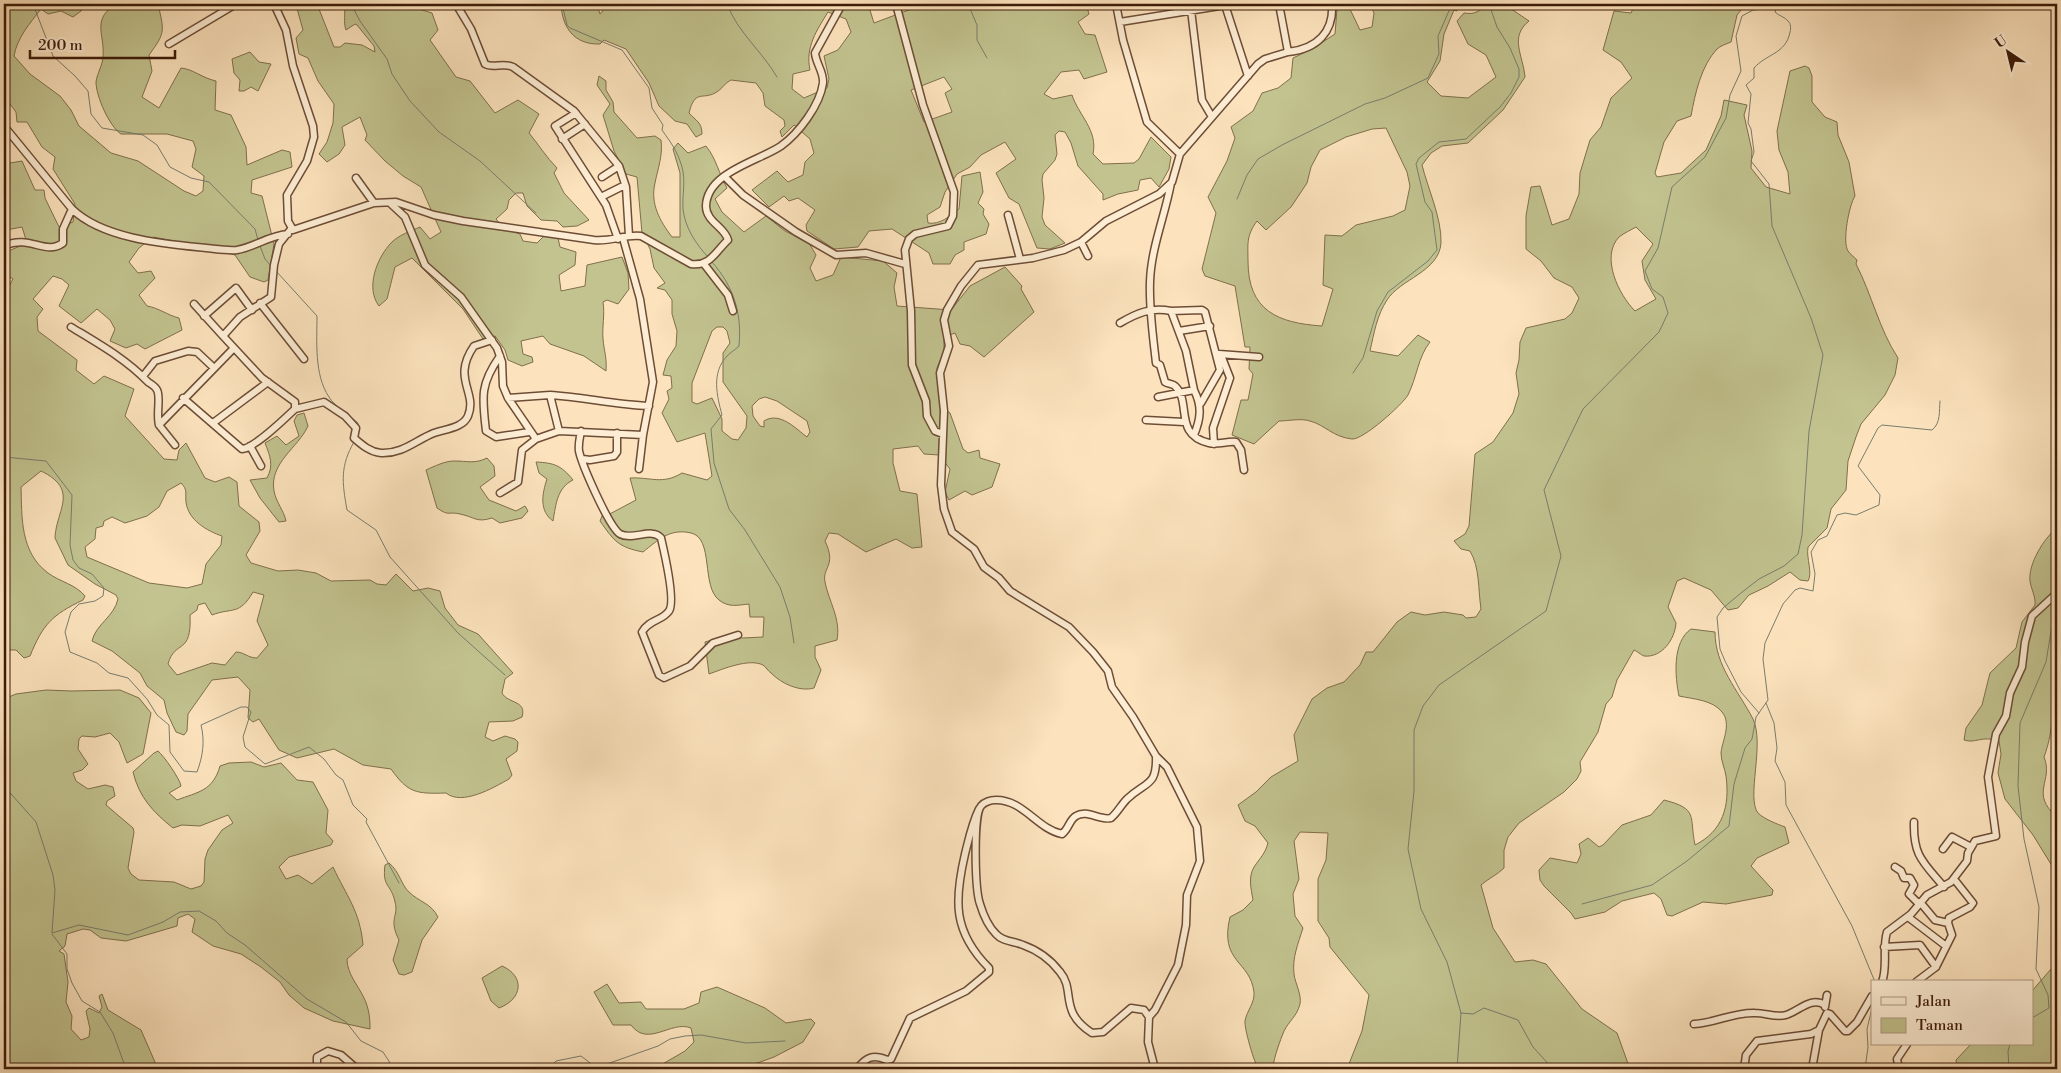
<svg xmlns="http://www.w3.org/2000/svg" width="2061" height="1073" viewBox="0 0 2061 1073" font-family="'Libre Bodoni',serif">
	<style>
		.green { fill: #c2c38f; stroke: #806f4c; fill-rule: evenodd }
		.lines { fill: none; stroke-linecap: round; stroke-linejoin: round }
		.stream { stroke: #787d6e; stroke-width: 1 }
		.minor-casing { stroke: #6d4d36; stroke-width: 9 }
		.minor { stroke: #fdedd4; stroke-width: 6 }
	</style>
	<rect width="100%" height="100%" fill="#fce3bd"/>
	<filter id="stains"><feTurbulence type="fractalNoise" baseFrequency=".004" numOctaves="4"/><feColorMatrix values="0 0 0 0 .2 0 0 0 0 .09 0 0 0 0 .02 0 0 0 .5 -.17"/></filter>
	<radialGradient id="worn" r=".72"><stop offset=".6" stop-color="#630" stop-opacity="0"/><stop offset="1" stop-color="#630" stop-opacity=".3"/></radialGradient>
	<path class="green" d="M4,4H85L81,11L73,17L61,11L48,14L41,9C30,23 17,38 14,56L30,74L60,96L71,110L79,126L111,153L138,161L184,191L196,196L203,191L204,176L192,167L196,149L193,141L167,134H121C109,126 96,96 96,82C97,73 103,65 103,56C105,36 92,21 113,6V4H158C164,31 166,32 149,55L152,71L142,97L159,108L181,68C193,69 202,78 216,81L215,110L231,115L246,147L247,165L282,150L290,152L292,167L252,180L251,193L262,196L274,244L268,280L264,282L250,277L235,255L196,245L153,237L139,248L129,262L138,273L151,271L155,278L139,295L147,306C159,308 167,315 179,318L182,330L145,349L137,344L126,348L110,341L115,329L110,320L97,309L81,323L59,306L69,285L62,279L53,276L33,299L43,309L37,317L38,331L77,360L76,370L94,384L104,376L134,389L125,416L164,459L177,460L179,450L186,443L205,478L215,482L229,477L237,482L239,506L259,522L260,531L246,555L251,563L278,571L298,570L316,573L331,581L370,580L377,584L386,585L396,574L413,591L428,588L440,591L445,608L458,625L478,634L513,673L505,679L502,693C508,704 527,700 522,717L513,721L489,722L485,737L493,741L505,736L515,739L518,742L517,751L506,759L512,775L509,779C493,788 462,806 446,793C416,794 408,793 391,769L363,765L334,749L297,758L279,750L259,719L253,722L248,718L250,690L238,677L212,680L188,714L187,731L184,735L176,732L167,713L164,700L147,686L140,673L112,651L92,641C96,624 114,617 118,599L116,595L95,584L68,565L55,538C56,510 80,490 41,471L21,487C22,518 20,552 48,573C60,582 75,584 85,596L83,600C52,615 43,624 30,656L24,658L16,650H10L4,657V295L13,279L4,273V253L27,243L22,227L6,230L7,238L4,240V164L22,161L35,190H44L45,198L59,227L73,222L75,204L53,169L55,157L42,147L27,122H17L16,112L4,96ZM181,483C188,490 185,493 186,502C188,520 207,531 222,536L221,545L206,564L202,584L187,588L149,583L87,557L85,547L95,539L96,528L103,526L104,521L112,517L125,523L147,516L159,507L167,491ZM253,592L264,595L257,621L268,645L257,658C248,658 244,652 236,652L225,665L212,663L177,675L168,664C175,639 192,656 190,615L197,610L198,605L205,603L212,615C233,607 239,616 253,592Z
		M283,4H317L334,47H340L345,43L362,45L375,52L374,46L357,25L355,24L346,30C343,22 346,13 344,4H415L419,9L432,13L438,30L430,40L456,77L470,81L495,113L518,100L539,114L529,133C539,145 546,157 557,168L554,173L564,193L589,220L577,226L563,227L557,221L541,220L527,206L523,193H516L509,200L507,209L496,219L504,229L520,234L523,241L537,243L545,235L558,238L560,247L576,252L575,265L559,275L561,291L585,286L587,265L622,257L628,273L629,289L618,304L607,300L603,302C605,315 602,326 603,339C604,351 607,357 606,371L584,356L550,344L543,336L521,341L523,354L532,357L533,362L522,366L508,360L505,350L495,336L483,339L463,309L412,258L395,267L387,299L379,306C365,288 377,257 392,242C399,235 411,231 420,227L430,239L441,232L421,187L403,176L385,161L365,140L367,135L360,117L342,127L345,145L339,154L327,162L319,154L327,142L333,123L334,104L318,81L308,58L299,54L296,38L303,30L296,5L284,6Z
		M561,4H597L600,14L605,8V4H868L874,23L914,8L913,4H1086L1089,14L1078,22L1085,34L1095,35L1107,72L1084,79L1079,70L1061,72L1044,94L1053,99L1072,95C1079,116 1098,130 1093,154L1103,164L1134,163L1139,159L1151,137L1171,157L1169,169L1159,187L1151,178L1140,180L1138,190L1118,194L1103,200V194L1078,166L1071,143L1065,132L1059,131L1055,135L1057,154L1055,160L1043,174L1042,180L1044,198L1042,217L1045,225L1065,243L1050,249L1037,248L1019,204L1009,198L996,173L1016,159L1005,142L981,155L970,167L957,174L945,192L940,207L927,215L928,223C940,225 950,216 959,209L962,176L980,172L983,192L978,203L984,209L983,214L989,224L986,234L964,242V250L955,255L950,264H933L929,253L892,229L869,231L858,247L834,249L807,231L806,225L815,210L798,198L789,201L784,196L769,207L752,190L777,171L788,182L803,175L805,162L814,153L810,139L794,125L782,137L780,131L785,126L784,120L765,106L763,93L756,83L731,80C724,83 722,90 715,93C702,100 695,89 689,113C696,121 702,122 702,134L696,137L687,124L675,121L659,106L649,83L626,49L604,40L600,44C574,45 562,27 561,4ZM828,12L846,19L851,32L838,50L824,56L829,79L827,88L804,98L792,89L793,74L810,70C805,47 817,30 828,12ZM944,77L952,89L945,93L952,112L924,122L911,90Z
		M1370,4H1456L1457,11L1454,10L1444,34L1440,61L1427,82L1441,96L1468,98L1496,77L1486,55L1468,44L1457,21L1464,13C1475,15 1480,11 1486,4H1504L1529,21C1509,37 1523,55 1525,77L1503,110L1468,143L1442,146L1431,153L1422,165C1428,189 1442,219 1441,243C1439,272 1400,279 1387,300C1377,315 1374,333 1370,351L1398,356L1418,335L1430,342C1418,357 1417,377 1408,395C1402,405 1363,440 1352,439C1333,437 1325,425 1310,421C1301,418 1288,421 1279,421L1254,444L1232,435L1241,400H1248L1253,374L1249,369L1250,347H1245L1235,286L1205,276L1202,269L1216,213L1208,197L1227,161L1235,138L1231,127L1253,111L1262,93L1278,88L1291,78L1293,58L1312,49L1335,34L1337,9L1348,5L1360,30L1372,27L1374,13ZM1386,128L1407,172L1410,186L1405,210L1393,216L1356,225L1342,236L1325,235L1323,285L1333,289L1322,326C1278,323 1248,311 1248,261C1248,244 1246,236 1257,221L1266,230L1291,207L1307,183L1311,167L1320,150L1346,137L1372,129Z
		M1635,4H1746L1737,15L1731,42C1726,44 1720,46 1717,49C1701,66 1695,94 1691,116L1677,121L1664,142L1655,173L1657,177L1681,173L1706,150L1721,116L1724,100L1747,105L1744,115L1752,151L1751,168L1766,187L1790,194L1788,172L1779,150L1777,131L1790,71L1805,66L1809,68L1812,76V102L1825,117L1837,122L1838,135L1849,162L1855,196C1849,205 1842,242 1848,251C1850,254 1854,257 1857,260L1856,264C1872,295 1879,329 1898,358L1895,375L1885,395L1861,424L1856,437L1848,461L1846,490L1831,509L1827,528L1808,547C1806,558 1813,573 1808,581L1800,580L1790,572L1768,586L1749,595L1738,608L1728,610L1711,590L1684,578L1677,581L1668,607L1676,623C1675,639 1662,658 1644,656C1641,655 1637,651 1634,650L1617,680L1612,697L1606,704L1598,732L1580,762L1581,771L1577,779L1564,792L1519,823L1508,837L1504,850V868C1497,875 1489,878 1481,885L1493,928L1515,962L1533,960L1546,964L1582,1009L1617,1033L1630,1069H1347L1362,1031L1369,995L1330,947L1329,938L1318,921V879L1326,860L1328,833L1300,832L1294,841L1299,879L1293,894L1295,916L1303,928C1298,944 1292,958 1294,974C1295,983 1302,995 1300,1004C1297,1016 1289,1021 1284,1031C1280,1041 1274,1057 1273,1067L1259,1069C1254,1064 1244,1027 1245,1021C1247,1010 1255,1003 1254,992C1250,960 1219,963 1230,917L1243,910L1253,900C1251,889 1248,877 1254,867C1260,858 1265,854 1268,843L1255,826L1245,821L1238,805L1256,792L1271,777L1298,761L1294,735L1312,699L1327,688L1344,682L1360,665L1366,652H1373L1397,622L1411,612L1425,615L1444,612L1463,615L1466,618L1476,617L1481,609C1478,589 1480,568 1470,551L1461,549L1454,541L1465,534L1469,526L1475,454L1493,442L1513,413L1519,394L1516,373L1519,360L1520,342L1526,328L1565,319L1572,313L1579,298L1572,287L1554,278L1541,261L1526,249V216L1531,187L1540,186L1552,225L1569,219L1579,194L1580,173L1590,140L1601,127L1611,98L1632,78L1621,62L1603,50L1614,11L1631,13ZM1636,227L1653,244L1642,261L1645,280L1656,299L1635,311C1619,295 1600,257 1619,237C1624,233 1631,230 1636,227Z
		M250,52L259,62L271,64L258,91L251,87L244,91H239L240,80L234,73L232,59Z
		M599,76L606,81V90L613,102L614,112L637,138L655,136L661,140C663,155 658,168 655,183C650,204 660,221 672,237H680V173L673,149L678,143L688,153L706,146C716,158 719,174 727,188L715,199L722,212L744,232L766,216L785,231L809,243L816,255L810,268L816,281L833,275L841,257L883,261L897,273L894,287L897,306L951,310L970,286L1005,267L1022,286L1021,289L1034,312L984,357L970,346L960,344L955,333L944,337V352L937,368L940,406L950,413L963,449L968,453L979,450L980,458L1000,464L992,487L972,495L965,491L949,500L945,492L950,469L939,455L924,454L918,446L893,449V463L900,491L917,494L922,547L912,548L896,539L866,552L838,534L829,533L825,541C837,566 822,567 825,582C829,602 841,619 837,640L815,646V657L821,670L814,688C800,692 782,684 771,673C768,671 766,667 763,665C749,658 723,669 709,674L705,642L726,636L743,638L763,637L764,617H750L749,604C738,605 729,608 719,600C701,586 714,538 691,533C670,528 658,540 643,552C618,547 614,541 600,521L602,516L604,517L636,500L630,478C652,477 662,485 682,473L707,480L712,476L705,433L677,442L662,413L669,399L667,391L672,388L671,376L663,375L667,360L676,346L677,331L672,314V300L665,290L657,288L665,283L654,268L650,249L642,233L637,177L626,174L614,151L603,115L610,104L597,85ZM717,327H723L727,331L730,343L723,353V382L747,416L746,428L738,440L732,439L722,431V419L712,398L697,404L692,402V383L712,331ZM765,397L777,401L807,421L810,432L807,437C796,429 780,411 764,421V427L760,426L753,416L752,406L759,399Z
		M304,413L308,426C298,448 269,463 274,491C276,502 284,511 286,521L279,522L260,498L250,480L267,478C274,465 270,456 265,443L277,436L286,445L299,436L294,421L297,415Z
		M487,458L494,466L495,476L480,487L489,500L516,511L525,506L528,511L522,518L500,523L492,518C476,523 475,517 460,514C448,511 450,517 437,508L426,470C435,466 445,461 454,461C468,461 475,464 487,458Z
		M536,462C554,463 561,465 573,480C557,488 556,504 553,521C539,511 542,494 547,479L539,473Z
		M2057,528V684C2051,693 2052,700 2052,710C2053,724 2049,744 2044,757C2054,781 2029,793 2057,817V874L2033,835L2005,799L1998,773L2001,754L1999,741C1981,735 1976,744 1964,740L1966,728L1982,705L1990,673L2016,648L2022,622L2035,605C2036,597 2031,589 2030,581C2028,564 2044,538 2057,528Z
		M1691,629L1715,632C1715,666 1738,690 1753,719C1765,744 1746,798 1758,813C1764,819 1777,824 1785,827L1789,843L1757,858L1751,866L1770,887L1773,890L1772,895L1726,904L1703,902L1672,916L1667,915L1661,899L1654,893L1622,901L1605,912L1575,919L1571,913L1544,886L1540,880L1539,870L1550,858L1577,863L1581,854L1579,844L1588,838L1599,847L1603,845L1622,825L1651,815L1664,800C1699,809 1689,816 1695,845C1723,831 1730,806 1726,776C1725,769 1721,761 1721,753C1722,741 1732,724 1722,712C1713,700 1693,699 1679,696C1675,677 1672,642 1691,629Z
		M46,690L71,691L120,690L139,698L151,713L143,754L127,763L119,742L110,733L95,737L82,736L79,739L78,749L88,764L82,770L73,773L76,781L88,789L105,785L113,787L115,796L107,801L106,805L133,828L134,832L128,868L131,874L139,880L174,882L191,889L201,886L204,882L205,859L208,850L222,830L233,823L228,815L200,826L182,825L173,828C153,812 139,797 133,772L154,753L158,751C164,756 180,779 181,786L169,793L177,800C198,792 213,791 220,766L229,763L251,762L264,767L281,763L297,780L313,782L328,810L326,833L333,841L331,845L289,857L279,867L286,879L298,875L312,884L333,867C347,897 360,911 363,945L347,959C347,974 358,985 364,998C369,1008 370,1018 370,1029L333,1021L304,1008L289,995L280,982L261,967L241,954L213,946L192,932L195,919L188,914L178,918L177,926L126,941L101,938L90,930L83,929L67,934L65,946L59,951L64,954L68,982L66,1002L72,1016L71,1029L81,1040L89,1037L90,1029L86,1011L89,1008L99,1013L102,1007L99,996L102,994L108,1010L141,1030L158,1069H4V910L6,908L4,899V699L16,694Z
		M389,863C400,872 401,885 409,892C419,902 431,903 438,917L422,940L412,972L404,975L399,974L393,960L399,940C388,918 399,917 395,902C391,883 382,888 385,865Z
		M2057,962V1069H1957L1956,1060L1971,1044H2032V991Z
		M502,966C525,976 523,999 499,1008L491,1001L482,978Z
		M607,984L619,1003L641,1002L646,1009H684L699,1003L701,992L717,987L765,1008L786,1023L811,1019L815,1023L803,1042L774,1057L741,1069H654L685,1051L694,1042L691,1028C671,1020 648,1048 631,1025H613L594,992Z"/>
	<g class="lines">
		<path class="stream" d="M33,4L53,56L75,76L88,91L91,114L102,128L143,135L157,145L170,167L191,178L209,182L255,229L258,240
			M351,4L360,21L387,59L392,74L410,101L439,132L480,161L536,213
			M562,4L567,25L570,28L622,50L649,88L652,108L663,125L662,130C671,143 677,150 682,167C686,181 682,195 683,209C685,228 696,244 708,257
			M727,4C738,33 762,51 777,77
			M968,4L977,25V40L987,58
			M1237,199L1247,175L1258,159L1282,145L1365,104L1385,98L1428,78L1439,54L1438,36L1452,4
			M260,246L265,259L271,266
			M712,262C734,287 742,313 739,346C735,350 731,352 727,356C711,373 717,396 722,415L711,429L714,463L729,509L745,530L780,587L790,617L794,643
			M276,271L317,316C317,341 314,375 329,397C335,407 349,415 358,423V426
			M1353,373L1363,358L1377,311L1388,292L1428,261L1437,250L1432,212L1425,202L1416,164L1419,158L1439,142L1466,139L1500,107L1511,93L1519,77V69L1510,48L1497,27L1489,4
			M354,442C340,466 342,482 347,510L376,530L390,557L458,633L505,675
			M4,457L46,461L72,495L70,545L73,560L79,568L92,574L104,588L103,596L95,601L79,604L71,612L65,632L70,652L97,663L109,673L128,678L147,699L157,715L169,725L170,752L184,771L197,772C203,756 205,741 201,725L241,707H247L251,712L243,737L245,747L265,764L309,747L324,759L336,775L343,780L353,805L367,819L366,822L399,883
			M1766,703L1774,723L1777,748L1775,761L1785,782L1786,805L1852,926L1875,982
			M1759,713L1741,692L1725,661L1720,649L1717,617L1723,608L1741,593L1759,579L1784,566L1798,554L1802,535L1809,431L1823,355L1811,318L1772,226L1769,184L1751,161L1754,152L1751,129L1748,123L1751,94L1746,85L1754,78V68C1766,54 1786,54 1790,32C1791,28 1791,24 1788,21C1785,17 1779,16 1775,12L1776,9
			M4,786L36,822L53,875L55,890L52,933L79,925L128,935L163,922L180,912L199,911L216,921L227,933L245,945L307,999L346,1022L361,1041L383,1052L394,1069
			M1582,904L1652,885L1687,861L1729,826L1734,784L1745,748L1752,739L1756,717L1768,700L1763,659L1765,643L1783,604L1795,590L1800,588L1813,591L1815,574L1811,552L1818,540L1827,536L1837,515L1845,513L1856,515L1879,505L1880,495L1858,466L1878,428L1882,425L1932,430C1941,423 1939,411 1940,401
			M52,934L67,954V969L72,983L82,1001L100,1012L113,1033L126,1069
			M1461,1013L1473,1014L1484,1008L1518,1020L1533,1047L1553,1069
			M2032,1018L2049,1008L2048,995L2036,969L2039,907L2024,839L2018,786L2020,723L2046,662L2052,625L2057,619
			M411,1069L417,1065L459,1064L469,1069
			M549,1069L556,1061L581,1056L598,1069
			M602,1069L607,1064L658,1046L670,1039L685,1036L701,1035L746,1043L785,1041
			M1457,1069L1461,1013L1447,962L1421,909L1408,849L1414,791V730L1423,706L1439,685L1546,611L1561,556L1544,490L1583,409L1659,332L1668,313L1663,297L1652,289L1645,271L1658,248L1672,187L1705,157L1726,118L1730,95L1741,71L1736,36L1742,16L1753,10L1776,8L1780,4
			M1865,1069L1868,1047L1867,1029L1872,1008
			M2009,1069L2008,1051L2010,1044"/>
		<g class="minor-casing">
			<path id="minor" d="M274,4L286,30L293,66L313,126L314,137L307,161L287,195L288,221L293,230L374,203L396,202L434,215L463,221L594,240C611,242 625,234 641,236L691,264C710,267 716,251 728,240C725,227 706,222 706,206C707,172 759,161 781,146C799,133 820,105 823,83C824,72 816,64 815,53L842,4
				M456,4L471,29L485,64C493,69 503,62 513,67L574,111L619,166L626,187L629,236
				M896,4L923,105L954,192L953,216L948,226L915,234L909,239L905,250L911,311L912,365L926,401L927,416L935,431L943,434
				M1116,4L1123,40L1147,122L1180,154
				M1225,5L1248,76
				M1191,10L1202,100L1212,117
				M1120,22L1232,4
				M169,44L236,4
				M1288,52C1317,49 1334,32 1332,4
				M576,113L555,126L606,205L618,239
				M4,126L72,209C103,239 165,244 206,248C216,249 228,251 237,250C255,247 270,235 288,234
				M562,139L585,124
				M602,177L619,166
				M725,177L743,195L796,232L836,255L866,253L905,264
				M356,178L374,203
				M1171,183C1165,216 1151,248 1150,282C1149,309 1153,336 1156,363L1160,365L1165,382C1168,384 1173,384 1175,386C1192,402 1173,435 1209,443C1218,445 1227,441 1236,442L1241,450L1244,470
				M601,197L625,185
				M390,203L405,217L425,265L461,297L497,348L502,362L503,386L508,398L550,395L559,431
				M1008,215L1020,259
				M1081,242L1088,256
				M4,246C30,234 45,256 63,243V229L72,209
				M704,264L728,295L733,311
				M260,303L304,359
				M194,304L223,336
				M1171,311L1202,310L1205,312L1220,370L1201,403
				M204,316L236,288L252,310
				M1120,323C1137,313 1151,307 1171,311L1186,351L1194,390L1158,397
				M71,327C99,344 126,359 148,382C151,384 155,386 157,390C161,397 156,414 159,425L233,349
				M1179,331L1210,326
				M1219,354L1259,357
				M500,356C480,384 482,397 486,431L496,437L529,432
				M144,375L155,361L188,351L197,352L214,368
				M550,395C583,397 616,405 649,406
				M183,398L242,449C255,448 284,419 295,409V402L262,378L223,336L240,317L271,297L274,265L279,244L291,229
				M508,398L536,439L559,431L643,435L653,382L640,299L623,238
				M295,409L324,402L345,416L356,428L354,438C362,445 370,452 381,453C403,454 416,440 434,433C445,429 463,428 468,416C478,392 451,379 474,346L492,340
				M1146,420L1184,422
				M213,423L268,382
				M159,425L175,445
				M581,431C580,437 578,444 579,451C582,465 609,527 620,534C632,541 652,527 661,538C664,551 676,601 669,611C662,621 650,619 642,632L659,675L664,678L690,666L713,643L738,635
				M1194,435C1201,418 1202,406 1194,390
				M1214,444L1213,428L1230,378L1221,355
				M250,446L261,466
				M583,459L590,460L614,456L617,452V433
				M639,469L643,435
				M500,493L518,482L522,450L536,439
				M1914,822C1913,856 1923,862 1944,887
				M1943,849L1952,837L1971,847
				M1895,867L1901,871L1904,878H1910L1914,885L1909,894L1919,904
				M1920,902L1935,920L1948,923
				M1908,917L1946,946
				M1884,947L1920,945L1936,967
				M1882,982C1888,966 1882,948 1887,932L1911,914L1927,895L1951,882L1967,861L1968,853L1975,841L1996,836L1988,777L1996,734L2006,716L2010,693L2022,667L2025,642L2032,616L2057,593
				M1916,982L1936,967L1952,935L1948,923L1949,918L1970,907L1973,903L1954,879
				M1825,1007L1827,995
				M1149,1017L1155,1010L1178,965L1186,925L1187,895L1200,861L1197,827L1167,767L1156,756L1133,717L1112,687L1108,671L1093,652L1069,627L1010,591L999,578L984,567L974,549L952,532L944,509L941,485L944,411L940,373L949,346L944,320L947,310L961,286L978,265L1033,258L1064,250L1081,242L1106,221L1159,194L1172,182L1180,154L1258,64L1265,59L1288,52L1279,4
				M1694,1024C1716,1023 1733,1012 1755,1013C1766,1013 1776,1018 1786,1015C1799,1011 1811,996 1825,1005
				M317,1069V1057L328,1051L341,1055L357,1069
				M857,1069C866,1057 873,1054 887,1060L891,1059L910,1018L966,991L989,972V968C953,932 954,901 965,854C969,838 972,823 979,809
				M1155,1069L1148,1042L1149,1017L1144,1010L1131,1008L1103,1032L1092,1033C1058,1011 1076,991 1060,972C1051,960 1037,950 1023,945C1014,941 1003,942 996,934C988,926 983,914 980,904C975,890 973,816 981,806C984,802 991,800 995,800C1023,799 1037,829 1062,834C1069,829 1069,820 1076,816C1087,809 1100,821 1111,818C1118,812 1121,805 1127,799C1146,781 1157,787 1156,756
				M1744,1069L1746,1055L1757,1041L1811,1034L1819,1030L1827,1013L1830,1014L1845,1031H1848L1857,1022L1872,996
				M1812,1069L1819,1030
				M1899,1069L1897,1059L1907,1044"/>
		</g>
		<use href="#minor" class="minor"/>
	</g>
	<rect width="2061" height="1073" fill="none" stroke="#fce3bd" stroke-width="20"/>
	<rect x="5" y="5" width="2051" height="1063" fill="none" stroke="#3d1b09" stroke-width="2.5"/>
	<rect x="10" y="10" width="2041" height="1053" fill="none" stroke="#3d1b09"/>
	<rect x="1871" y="980" width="162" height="65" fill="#fdedd4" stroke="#b09983"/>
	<rect x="1881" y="997" width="25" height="8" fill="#fdedd4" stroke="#b09983"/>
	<text x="1916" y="1006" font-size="15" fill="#3d1b09">Jalan</text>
	<rect x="1881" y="1018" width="25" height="15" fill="#c2c38f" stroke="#b09983"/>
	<text x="1916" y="1030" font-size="15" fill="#3d1b09">Taman</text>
	<g transform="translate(2008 52) rotate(325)" stroke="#fdedd4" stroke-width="4" paint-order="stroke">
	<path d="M0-4L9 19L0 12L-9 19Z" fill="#3d1b09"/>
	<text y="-8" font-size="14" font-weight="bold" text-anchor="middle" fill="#3d1b09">U</text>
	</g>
	<path d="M30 50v8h145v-8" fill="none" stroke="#3d1b09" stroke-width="2.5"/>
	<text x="38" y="50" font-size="15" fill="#3d1b09" stroke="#fdedd4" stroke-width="4" paint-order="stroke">200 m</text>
	<rect width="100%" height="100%" filter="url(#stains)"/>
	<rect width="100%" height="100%" fill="url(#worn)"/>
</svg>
